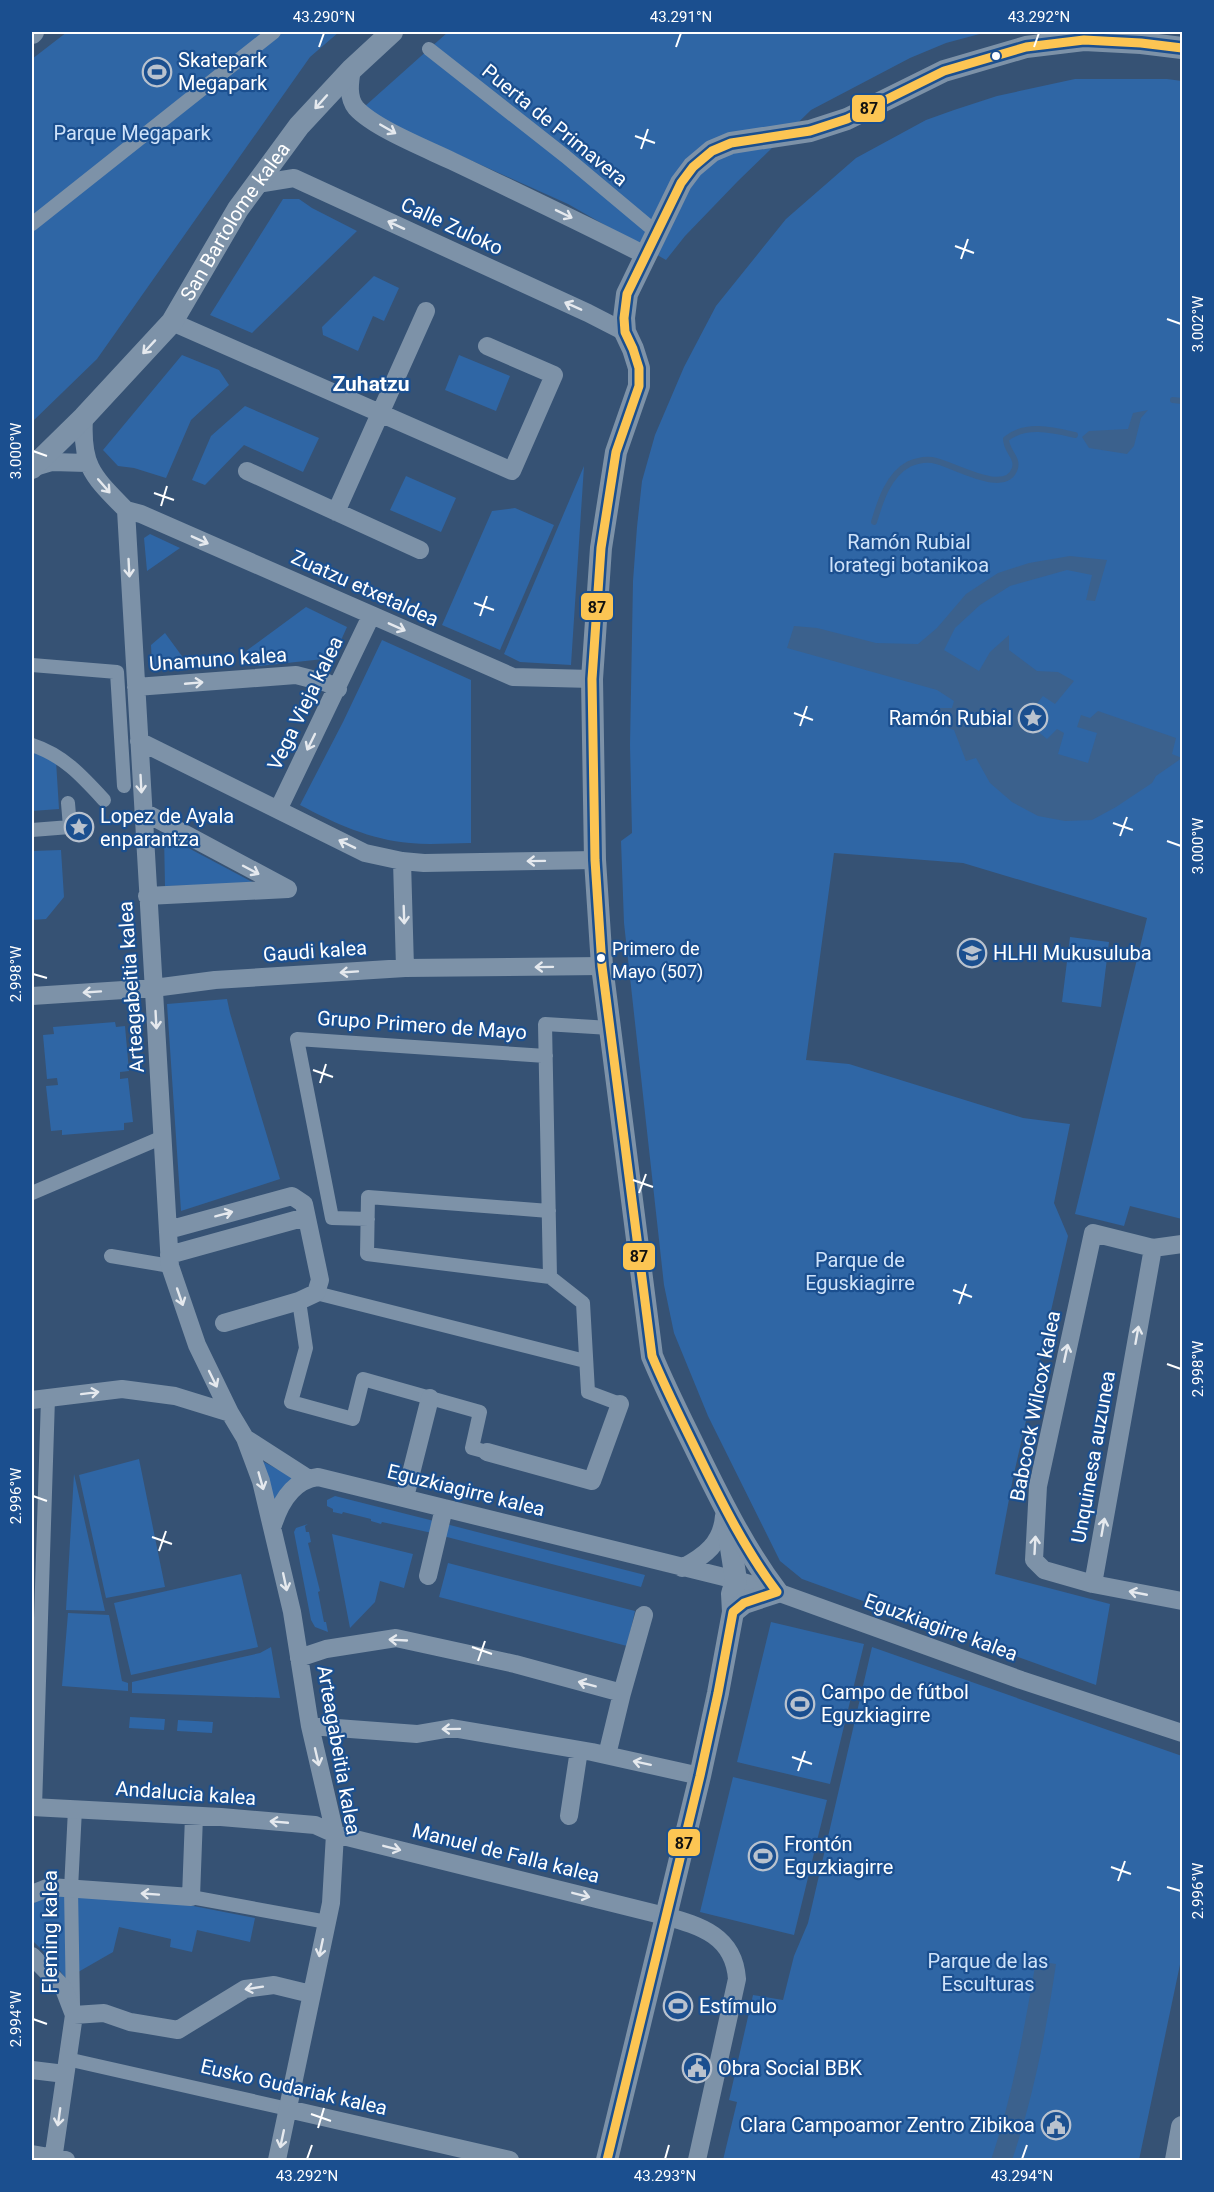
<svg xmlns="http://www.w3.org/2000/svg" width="1214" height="2192" viewBox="0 0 1214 2192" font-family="Roboto,sans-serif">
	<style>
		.green { fill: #2f66a5 }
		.water { fill: #3b618d }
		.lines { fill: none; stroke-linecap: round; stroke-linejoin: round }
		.stream { stroke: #3b618d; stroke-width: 6 }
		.pedestrian { stroke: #7d92a8; stroke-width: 14 }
		.minor { stroke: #7d92a8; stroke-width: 18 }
		.tertiary { stroke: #7d92a8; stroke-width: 22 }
		.bus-1-casing { stroke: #1b4f8f; stroke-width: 14 }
		.bus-1 { stroke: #fcc553; stroke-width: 9 }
		.oneway { stroke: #e5e9ee }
		.ticks { fill: none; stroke: #fff; stroke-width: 2 }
		.bus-dot { fill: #fff; stroke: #1b4f8f; stroke-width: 2 }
		.labels { text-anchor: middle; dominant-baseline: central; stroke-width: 4.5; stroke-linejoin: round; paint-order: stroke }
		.bus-label { font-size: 18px; fill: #fff; stroke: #1b4f8f; text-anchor: start }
		.poi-label { font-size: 20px; fill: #fff; stroke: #1b4f8f; text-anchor: start }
		.street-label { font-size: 20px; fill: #fff; stroke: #1b4f8f }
		.park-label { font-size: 20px; fill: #cfe3fa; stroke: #1b4f8f }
		.neighbourhood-label { font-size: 21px; font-weight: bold; fill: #fff; stroke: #1b4f8f }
		.line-badge { stroke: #1b4f8f; stroke-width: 2 }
		.pale-badge-label { font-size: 16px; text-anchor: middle; font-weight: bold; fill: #111 }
		.neatline { fill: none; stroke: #fff; stroke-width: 2 }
		.ticks-label { font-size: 15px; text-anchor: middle; fill: #fff }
	</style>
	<rect width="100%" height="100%" fill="#365274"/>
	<path class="green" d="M67,32H339L310,57L97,359L32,422V59Z
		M448,32H987L946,43L910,58L811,110L738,181L685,236L666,260L568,204L377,118L364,107Z
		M1075,79H1167L1182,81V1219L1130,1206L1124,1226L1075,1214L1147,918L963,863L834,853L806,1060L849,1064L1023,1118L1070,1124L1054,1203L1068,1236L1013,1478L995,1574L1110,1604L1096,1685L802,1579L780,1561L708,1416L674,1333L664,1285L624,923L621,841L632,833L630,745L633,581L637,527L642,481L655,435L684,367L716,306L786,219L856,158L926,120L954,110L997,96Z
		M283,199H299L312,208L357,231L252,333L210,315Z
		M374,276L399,288L384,321L373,316L358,351L323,335L322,327Z
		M182,355L219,370L229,385L191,420L166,478L134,468L118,466L103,450Z
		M459,355L510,376L496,411L445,390Z
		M245,406L319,438L303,472L244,445L205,485L192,480L211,436Z
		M584,466L571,665L520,662L504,654Z
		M406,476L456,498L441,532L390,510Z
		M515,508L554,525L500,650L442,625L492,511Z
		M150,534L180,548L147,571L144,538Z
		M306,607L347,627L333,658L259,666L246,651Z
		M165,633L190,667L156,669L152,666L151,645Z
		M382,640L471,680V843C451,843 430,845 410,843C371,840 334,823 300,805L343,722Z
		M32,751L56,761L59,809L32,811Z
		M164,835L256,884L165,886Z
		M61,850L64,897L46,919L32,920V851Z
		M1070,937L1109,942L1101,1007L1062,1002Z
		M227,999L230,1013L280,1179L181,1211L167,1004Z
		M115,1022L116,1027L125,1026L129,1071L120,1072V1079L128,1078L133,1122L124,1123V1130L62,1135V1130L51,1131L46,1086L58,1085L57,1078L47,1079L43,1035L54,1034L53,1027Z
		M139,1459L165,1587L106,1598L79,1475Z
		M262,1461L295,1478L274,1500Z
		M74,1474L105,1611L66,1610Z
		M335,1496L434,1521L432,1533L382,1522L381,1524L371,1521V1519L343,1512L342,1514L333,1512V1509L327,1506V1500Z
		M308,1524L305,1526L306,1532H309L311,1542L308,1543L320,1591L318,1592L324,1622H326L328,1632L315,1627L311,1620L294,1532L296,1528Z
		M446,1524L645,1575L641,1587L443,1536Z
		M332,1534L413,1554L404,1588L380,1581L375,1602L350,1628Z
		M448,1563L635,1611L627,1646L439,1597Z
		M241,1574L258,1647L131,1675L114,1603Z
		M68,1613L109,1615L122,1681L128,1683V1691L62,1686Z
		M771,1622L864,1644L830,1784L737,1762Z
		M271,1647L280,1698L132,1693V1682L260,1653Z
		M872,1647L1182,1756V1955L1139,2160H723L737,2102L729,2100L753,1995L783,2000L794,1956L808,1923Z
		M130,1717L165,1719L164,1730L129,1728Z
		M178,1720L213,1722L212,1733L177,1731Z
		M733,1777L827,1800L794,1935L700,1912Z
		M61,1893L183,1904L255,1918L250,1942L197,1930L192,1952L170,1947L171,1939L119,1927L113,1952L66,1979L52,1960L32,1940V1905L43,1896Z"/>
	<path class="water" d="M1148,410L1141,418L1134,446L1127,454L1089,448L1082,437L1089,431L1128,429L1133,413Z
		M1070,556L1107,560L1095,601L1086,600L1092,575L1067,570L1010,586L980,605L955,628L944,650L979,671L990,652L1009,635V650L1037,671L1058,672L1074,681L1055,704L1043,696L1024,720L1047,739L1057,729L1064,733L1058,754L1088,763L1097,733L1077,727L1081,715L1090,718L1098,711L1176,738L1172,754L1182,758L1156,776L1152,783L1116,807L1092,820L1065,821L1038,816L1012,802L990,783L976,758L966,761L954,730L936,724L939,708H952L954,701L937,690L787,648L794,626L817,628L876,643L918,644L937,628L966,594L998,573L1029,563Z
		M1036,1961L1056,1964C1046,2031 1034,2096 1012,2160H991C1013,2095 1024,2029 1036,1961Z"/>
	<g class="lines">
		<path class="stream" d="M1173,400L1182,401
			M874,522C880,502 888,475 909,464C916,461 924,459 932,460C950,462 1006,498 1015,468C1018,457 1006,451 1006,439C1025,423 1053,430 1075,435"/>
		<path class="pedestrian" d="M429,49L565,156L657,233
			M32,224L274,32
			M32,665L117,672L124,786
			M32,745C63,755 82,776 104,800
			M32,830L70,827L68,803
			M32,1193L163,1137
			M549,1211L368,1197L367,1254L550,1277L583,1303L588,1392L620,1404
			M368,1219L332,1218L297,1039L546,1056
			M111,1256L170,1266
			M550,1277L545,1024L610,1028
			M316,1293L585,1361
			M299,1301L306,1348L291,1402L353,1419L363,1379L480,1412L472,1448L487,1452
			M35,1807L48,1398
			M191,1897L327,1922
			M73,2005L71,1889L75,1809
			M67,2059L288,2109"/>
		<path class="minor" d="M352,69C350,81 347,97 356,108C374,128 427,149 452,161C517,192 582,223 645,255
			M257,184L294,178L588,313L625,332
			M172,322L512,471L554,375L487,346
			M84,417C81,467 93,476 126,510L170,1266L197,1345L230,1413L245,1438L261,1481L292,1612L310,1726L335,1834L331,1903L277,2160
			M32,468L52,462L87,463
			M247,471L420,550
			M126,510L141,514L513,677L592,679
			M336,512L426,311
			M136,687L296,675L327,683L338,689
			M139,741L365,853L402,861L424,863L595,860
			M278,810L371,616
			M144,812L288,889L147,896
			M402,861L405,968
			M32,996L154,988L215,980L405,968L602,966
			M168,1230L292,1196L304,1204L320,1280L316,1293L299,1301L224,1323
			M1182,1244L1153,1248L1093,1233L1038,1486L1034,1560L1044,1570L1093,1584L1182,1601
			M169,1255L306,1217
			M32,1400L122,1389L175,1396L230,1413
			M245,1438L309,1479
			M487,1452L592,1481L620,1404
			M405,1497L430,1398
			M273,1525C280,1503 293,1480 318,1477L736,1580L777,1592L1021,1680L1182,1733
			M682,1568C705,1556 722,1543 724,1516
			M428,1576L444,1508
			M1093,1584L1153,1248
			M299,1658L326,1649L396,1638L515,1664L622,1693L607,1755
			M622,1693L644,1615
			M310,1726L417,1734L452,1728L592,1752L700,1776
			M32,1807L221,1817L315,1825L335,1834L665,1916C701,1926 734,1936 737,1979L697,2160
			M569,1816L579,1750
			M32,1894L50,1887L191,1897L194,1816
			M32,1956L64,1989L74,2015L53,2160
			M74,2015L104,2013L130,2022L178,2030L245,1989L274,1985L311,1994
			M32,2070L65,2074
			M288,2109L510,2160
			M32,2154L66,2160"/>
		<g class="tertiary">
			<path d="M32,33L33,32"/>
			<path id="s1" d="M32,468L84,417L172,322L238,209L299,126L352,69L392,32"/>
			<path d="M727,1522L736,1580L732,1594L733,1612"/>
			<path d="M607,2160L700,1776L718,1693L733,1612L744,1603L777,1592C746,1551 722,1503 699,1456C683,1423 666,1390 652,1356L602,966L595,860L592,679L601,548L616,452L639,386V368L633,349L625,332L624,318L627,294L681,183L693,167L712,151L731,143L810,131L847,119L944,71L1026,47L1084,40L1141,43L1182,48"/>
			<path d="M1176,2160L1182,2127"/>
		</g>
		<g class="bus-1-casing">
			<path id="bus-1" d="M607,2160L700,1776L718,1693L733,1612L744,1603L777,1592C746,1551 722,1503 699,1456C683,1423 666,1390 652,1356L602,966L595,860L592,679L601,548L616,452L639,386V368L633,349L625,332L624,318L627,294L681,183L693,167L712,151L731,143L810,131L847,119L944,71L1026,47L1084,40L1141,43L1182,48"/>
		</g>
		<use href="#bus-1" class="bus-1"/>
	</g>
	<defs><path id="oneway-shaft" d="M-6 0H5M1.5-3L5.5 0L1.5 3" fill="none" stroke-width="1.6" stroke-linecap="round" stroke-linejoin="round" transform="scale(1.5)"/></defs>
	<g class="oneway">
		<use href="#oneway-shaft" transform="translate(321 102) rotate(132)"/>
		<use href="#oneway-shaft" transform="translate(388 129) rotate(30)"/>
		<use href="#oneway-shaft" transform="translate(564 214) rotate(26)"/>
		<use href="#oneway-shaft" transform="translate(396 225) rotate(-155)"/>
		<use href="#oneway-shaft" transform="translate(573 306) rotate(-156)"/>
		<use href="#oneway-shaft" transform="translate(149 347) rotate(133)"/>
		<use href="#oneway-shaft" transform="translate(104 486) rotate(49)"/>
		<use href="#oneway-shaft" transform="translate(200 540) rotate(24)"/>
		<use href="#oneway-shaft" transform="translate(129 568) rotate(87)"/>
		<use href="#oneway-shaft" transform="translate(397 627) rotate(24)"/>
		<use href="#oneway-shaft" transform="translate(194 683) rotate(-5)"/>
		<use href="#oneway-shaft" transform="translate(311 742) rotate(116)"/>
		<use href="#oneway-shaft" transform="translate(141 784) rotate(87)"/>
		<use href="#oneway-shaft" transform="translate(347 844) rotate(-154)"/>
		<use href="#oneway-shaft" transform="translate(536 861) rotate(179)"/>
		<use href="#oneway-shaft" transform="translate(251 870) rotate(28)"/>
		<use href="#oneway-shaft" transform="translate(404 915) rotate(88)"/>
		<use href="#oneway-shaft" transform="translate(544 967) rotate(179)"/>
		<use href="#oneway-shaft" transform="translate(349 972) rotate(176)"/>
		<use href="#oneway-shaft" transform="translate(92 992) rotate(176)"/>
		<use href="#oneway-shaft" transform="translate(156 1020) rotate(87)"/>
		<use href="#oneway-shaft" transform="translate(224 1214) rotate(-15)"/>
		<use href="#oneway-shaft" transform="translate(180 1297) rotate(71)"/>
		<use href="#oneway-shaft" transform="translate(1137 1335) rotate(-80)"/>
		<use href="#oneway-shaft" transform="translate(1066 1353) rotate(-78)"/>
		<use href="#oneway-shaft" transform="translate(213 1379) rotate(64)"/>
		<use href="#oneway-shaft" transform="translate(90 1393) rotate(-7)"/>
		<use href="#oneway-shaft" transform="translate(261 1481) rotate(74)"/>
		<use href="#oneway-shaft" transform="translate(1103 1527) rotate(-80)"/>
		<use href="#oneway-shaft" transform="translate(1035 1545) rotate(-87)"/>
		<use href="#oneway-shaft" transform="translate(285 1582) rotate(78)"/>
		<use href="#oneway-shaft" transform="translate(1138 1593) rotate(-169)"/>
		<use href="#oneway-shaft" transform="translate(398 1640) rotate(-177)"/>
		<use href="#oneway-shaft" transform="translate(587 1684) rotate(-165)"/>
		<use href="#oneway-shaft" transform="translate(451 1729) rotate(179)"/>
		<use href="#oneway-shaft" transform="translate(317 1757) rotate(77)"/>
		<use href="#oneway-shaft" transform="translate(642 1763) rotate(-168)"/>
		<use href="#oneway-shaft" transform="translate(279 1822) rotate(-175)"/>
		<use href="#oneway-shaft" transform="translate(392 1848) rotate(14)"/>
		<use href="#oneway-shaft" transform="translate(150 1894) rotate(-176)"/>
		<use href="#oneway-shaft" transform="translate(581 1895) rotate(14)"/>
		<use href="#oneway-shaft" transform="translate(321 1948) rotate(102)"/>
		<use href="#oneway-shaft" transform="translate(254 1988) rotate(171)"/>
		<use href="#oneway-shaft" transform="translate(59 2117) rotate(98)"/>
		<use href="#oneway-shaft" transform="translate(282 2139) rotate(102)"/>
	</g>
	<path class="ticks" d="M319,47L324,33M676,47L681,33M1034,47L1039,33M635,136L655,143M641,149L648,129M955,246L974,253M961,259L968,239M1167,319L1181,324M33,451L47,456M154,493L174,500M161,506L167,486M474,603L494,610M480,616L487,596M794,713L813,720M800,726L807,706M1113,823L1133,830M1120,836L1127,817M1167,841L1181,846M33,974L47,978M313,1070L333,1077M320,1083L326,1064M633,1180L653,1187M639,1193L646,1174M953,1290L972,1297M959,1304L966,1284M1167,1364L1181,1369M33,1496L47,1501M152,1537L172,1544M159,1551L166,1531M472,1647L492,1654M478,1661L485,1641M792,1757L812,1764M798,1771L805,1751M1111,1867L1131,1874M1118,1881L1125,1861M1167,1887L1181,1891M33,2019L47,2024M311,2114L331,2121M318,2128L324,2108M307,2159L312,2145M665,2159L669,2145M1022,2159L1027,2145"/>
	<defs>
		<g id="stadium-ring" transform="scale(1.5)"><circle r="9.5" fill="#1b4f8f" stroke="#b9c2ce" stroke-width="1.5"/><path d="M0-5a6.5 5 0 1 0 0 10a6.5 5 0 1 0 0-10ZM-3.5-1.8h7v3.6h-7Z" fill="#b9c2ce"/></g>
		<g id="sight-ring" transform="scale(1.5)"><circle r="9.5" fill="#1b4f8f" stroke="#b9c2ce" stroke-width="1.5"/><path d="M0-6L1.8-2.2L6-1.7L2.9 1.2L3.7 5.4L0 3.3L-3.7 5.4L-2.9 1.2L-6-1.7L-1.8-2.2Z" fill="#b9c2ce"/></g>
		<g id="school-ring" transform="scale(1.5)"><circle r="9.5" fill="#1b4f8f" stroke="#b9c2ce" stroke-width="1.5"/><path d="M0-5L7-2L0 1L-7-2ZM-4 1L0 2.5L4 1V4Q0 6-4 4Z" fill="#b9c2ce"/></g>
		<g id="civic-ring" transform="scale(1.5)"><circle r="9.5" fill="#1b4f8f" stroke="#b9c2ce" stroke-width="1.5"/><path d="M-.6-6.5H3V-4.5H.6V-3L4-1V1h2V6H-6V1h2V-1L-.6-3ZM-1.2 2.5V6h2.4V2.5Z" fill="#b9c2ce"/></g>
	</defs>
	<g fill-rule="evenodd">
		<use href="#stadium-ring" x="157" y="72"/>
		<use href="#sight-ring" x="1033" y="718"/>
		<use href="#sight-ring" x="79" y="827"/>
		<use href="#school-ring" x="972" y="953"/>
		<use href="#stadium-ring" x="800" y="1704"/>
		<use href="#stadium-ring" x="763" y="1856"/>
		<use href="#stadium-ring" x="678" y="2006"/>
		<use href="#civic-ring" x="697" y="2068"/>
		<use href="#civic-ring" x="1056" y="2125"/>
	</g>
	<g class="bus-dot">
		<circle cx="996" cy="56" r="5"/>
		<circle cx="601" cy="958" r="5"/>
	</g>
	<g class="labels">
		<g class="bus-label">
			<text x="612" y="948">Primero de<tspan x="612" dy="23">Mayo (507)</tspan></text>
		</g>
		<g class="poi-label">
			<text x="178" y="60">Skatepark<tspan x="178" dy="23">Megapark</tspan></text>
			<text x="1012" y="718" text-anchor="end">Ramón Rubial</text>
			<text x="100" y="816">Lopez de Ayala<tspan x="100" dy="23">enparantza</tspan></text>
			<text x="993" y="953">HLHI Mukusuluba</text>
			<text x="821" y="1692">Campo de fútbol<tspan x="821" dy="23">Eguzkiagirre</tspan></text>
			<text x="784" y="1844">Frontón<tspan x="784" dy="23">Eguzkiagirre</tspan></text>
			<text x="699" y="2006">Estímulo</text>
			<text x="718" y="2068">Obra Social BBK</text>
			<text x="1035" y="2125" text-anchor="end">Clara Campoamor Zentro Zibikoa</text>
		</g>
		<g class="street-label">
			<text transform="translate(555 125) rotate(39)">Puerta de Primavera</text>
			<text stroke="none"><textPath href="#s1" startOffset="321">San Bartolome kalea</textPath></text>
			<text transform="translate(452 226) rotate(25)">Calle Zuloko</text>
			<text transform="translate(365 588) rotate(24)">Zuatzu etxetaldea</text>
			<text transform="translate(218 659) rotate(-4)">Unamuno kalea</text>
			<text transform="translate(305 703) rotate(-64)">Vega Vieja kalea</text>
			<text transform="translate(315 951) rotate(-4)">Gaudi kalea</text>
			<text transform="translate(131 987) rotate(-94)">Arteagabeitia kalea</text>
			<text transform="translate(422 1025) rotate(4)">Grupo Primero de Mayo</text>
			<text transform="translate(1035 1406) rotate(-79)">Babcock Wilcox kalea</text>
			<text transform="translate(1093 1457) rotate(-80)">Unquinesa auzunea</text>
			<text transform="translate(466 1490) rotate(14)">Eguzkiagirre kalea</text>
			<text transform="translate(941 1627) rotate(20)">Eguzkiagirre kalea</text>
			<text transform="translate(339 1750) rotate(80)">Arteagabeitia kalea</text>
			<text transform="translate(186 1793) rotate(4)">Andalucia kalea</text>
			<text transform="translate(506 1853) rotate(14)">Manuel de Falla kalea</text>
			<text transform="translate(50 1932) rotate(-90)">Fleming kalea</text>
			<text transform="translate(294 2087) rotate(13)">Eusko Gudariak kalea</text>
		</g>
		<g class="park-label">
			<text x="132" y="133">Parque Megapark</text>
			<text x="909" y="542">Ramón Rubial<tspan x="909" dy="23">lorategi botanikoa</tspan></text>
			<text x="860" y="1260">Parque de<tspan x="860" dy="23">Eguskiagirre</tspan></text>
			<text x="988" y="1961">Parque de las<tspan x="988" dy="23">Esculturas</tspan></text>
		</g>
		<g class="neighbourhood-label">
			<text x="371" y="384">Zuhatzu</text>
		</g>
	</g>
	<g class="line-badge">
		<rect x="851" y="94" width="35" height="29" rx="6" fill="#fcc553"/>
		<rect x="580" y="592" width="34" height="29" rx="6" fill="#fcc553"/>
		<rect x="622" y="1242" width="34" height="29" rx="6" fill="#fcc553"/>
		<rect x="667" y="1828" width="34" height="29" rx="6" fill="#fcc553"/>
	</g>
	<g class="pale-badge-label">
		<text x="869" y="114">87</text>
		<text x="597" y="613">87</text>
		<text x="639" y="1262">87</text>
		<text x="684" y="1849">87</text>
	</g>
	<rect width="1214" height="2192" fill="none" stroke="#1b4f8f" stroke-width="66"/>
	<rect x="33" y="33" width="1148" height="2126" class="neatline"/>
	<g class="ticks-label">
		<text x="324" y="22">43.290°N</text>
		<text x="681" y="22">43.291°N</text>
		<text x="1039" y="22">43.292°N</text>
		<text transform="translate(1198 324) rotate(-90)" y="5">3.002°W</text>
		<text transform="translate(16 451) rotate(-90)" y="5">3.000°W</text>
		<text transform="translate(1198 846) rotate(-90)" y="5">3.000°W</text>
		<text transform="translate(16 974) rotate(-90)" y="5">2.998°W</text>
		<text transform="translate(1198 1369) rotate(-90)" y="5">2.998°W</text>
		<text transform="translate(16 1496) rotate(-90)" y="5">2.996°W</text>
		<text transform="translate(1198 1891) rotate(-90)" y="5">2.996°W</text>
		<text transform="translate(16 2019) rotate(-90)" y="5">2.994°W</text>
		<text x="307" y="2181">43.292°N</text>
		<text x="665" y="2181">43.293°N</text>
		<text x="1022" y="2181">43.294°N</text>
	</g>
</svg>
